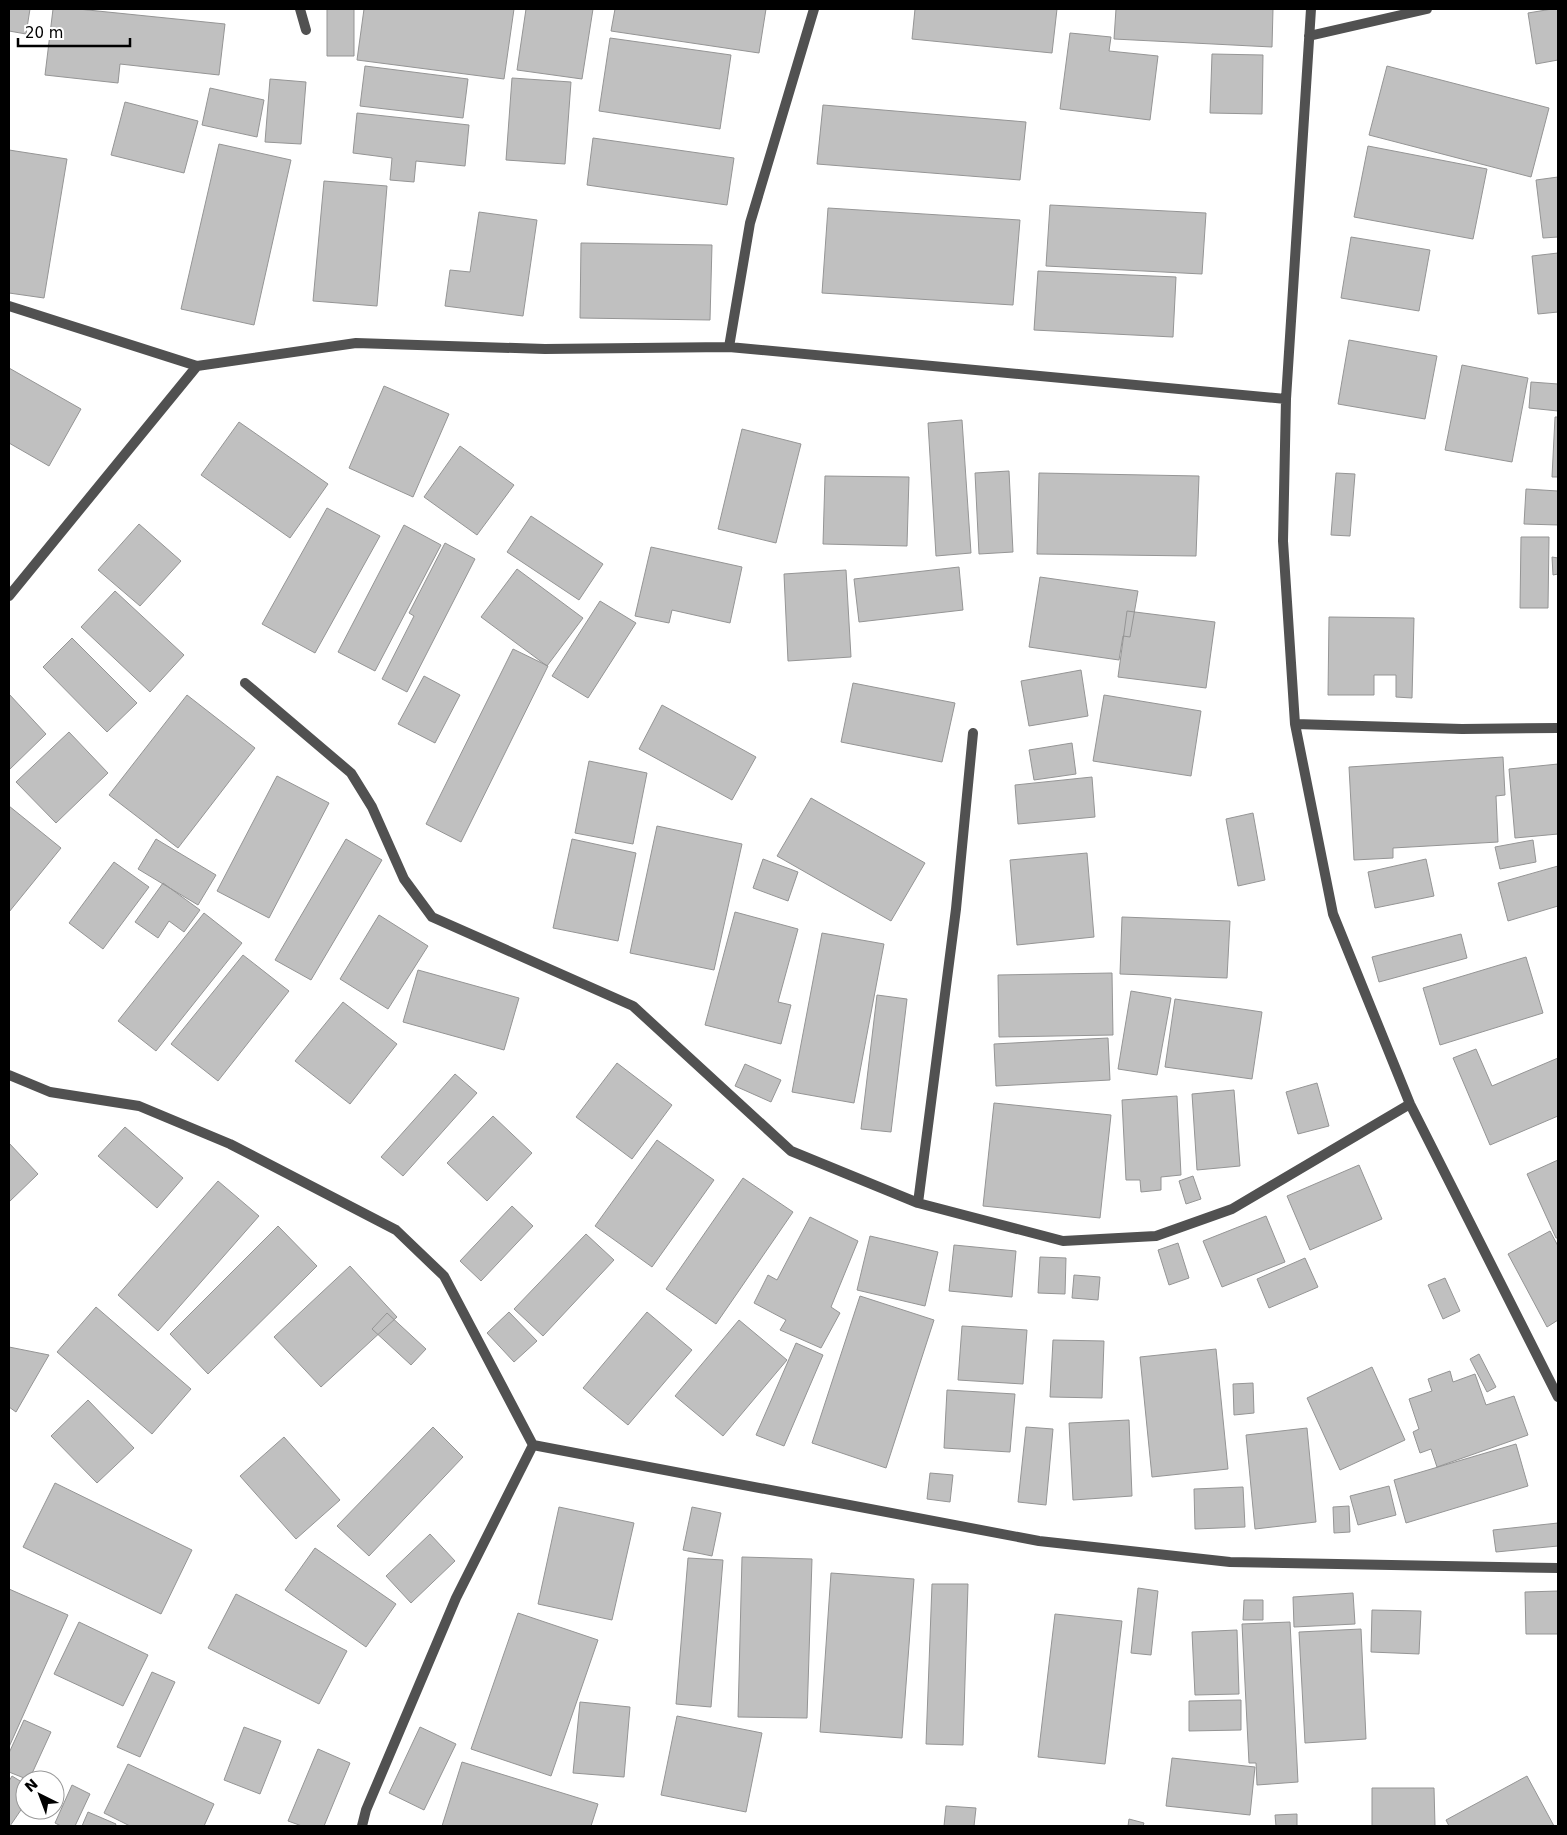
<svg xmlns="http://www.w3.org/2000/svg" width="1567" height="1835" viewBox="0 0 1567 1835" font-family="'DejaVu Sans',sans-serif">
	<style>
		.building { fill: #c0c0c0; stroke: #959595 }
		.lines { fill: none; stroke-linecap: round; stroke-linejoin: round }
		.street { stroke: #515151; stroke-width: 10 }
	</style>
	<rect width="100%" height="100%" fill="#fff"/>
	<path class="building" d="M9,9H30L26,34L9,31Z
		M53,9H78L225,24L219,75L120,64L118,83L45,75Z
		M327,9H354V56H327Z
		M364,9H514L504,79L357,60Z
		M526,9H593L582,79L517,70Z
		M615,9H766L759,53L611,31Z
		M915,9H1057L1052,53L912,39Z
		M1116,9H1273L1272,47L1114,39Z
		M1552,9H1558V60L1536,64L1528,13Z
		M1070,33L1111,37L1109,51L1158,56L1150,120L1060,109Z
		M610,38L731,55L720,129L599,111Z
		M1212,54L1263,55L1262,114L1210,113Z
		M365,66L468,79L463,118L360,106Z
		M1387,66L1549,108L1531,177L1369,135Z
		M512,78L571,82L565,164L506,160Z
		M270,79L306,82L301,144L265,142Z
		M210,88L264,100L257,137L202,125Z
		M125,102L198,121L184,173L111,155Z
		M823,105L1026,122L1020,180L817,164Z
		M357,113L469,125L465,166L416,161L414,182L390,180L392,158L353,153Z
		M593,138L734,158L727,205L587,185Z
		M219,144L291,160L254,325L181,309Z
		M1368,146L1487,169L1473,239L1354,217Z
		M9,150L67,159L44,298L9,293Z
		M1558,177V237L1543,238L1536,180Z
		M324,181L387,186L377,306L313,301Z
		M1050,205L1206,213L1202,274L1046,266Z
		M828,208L1020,220L1013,305L822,293Z
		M479,212L537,220L523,316L445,306L450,270L470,272Z
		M1351,237L1430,250L1419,311L1341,298Z
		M581,243L712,245L710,320L580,318Z
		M1558,253V312L1538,314L1532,256Z
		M1038,271L1176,277L1173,337L1034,330Z
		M1349,340L1437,356L1425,419L1338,404Z
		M1462,365L1528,378L1512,462L1445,450Z
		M9,368L81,409L49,466L9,443Z
		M1531,382L1558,384V411L1529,408Z
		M384,386L449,414L413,497L349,468Z
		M1555,417H1558V477H1552Z
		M962,420L971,553L936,556L928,423Z
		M239,422L328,484L290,538L201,475Z
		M742,429L801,444L776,543L718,529Z
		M460,446L514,485L477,535L424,497Z
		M1009,471L1013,552L979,554L975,473Z
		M1039,473L1199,476L1196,556L1037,554Z
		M1336,473L1355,474L1350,536L1331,535Z
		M825,476L909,477L907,546L823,544Z
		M1526,489L1558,491V525L1524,524Z
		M327,508L380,536L315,653L262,624Z
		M531,516L603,564L579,600L507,552Z
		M139,524L181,561L140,606L98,570Z
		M404,525L441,545L375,671L338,652Z
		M1521,537H1549L1548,608H1520Z
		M445,543L475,559L407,692L382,679L414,616L409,613Z
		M651,547L742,567L730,623L672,610L669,623L635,616Z
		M1552,557L1558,558V574L1553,575Z
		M959,567L963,610L859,622L854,579Z
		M517,569L583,618L547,666L481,617Z
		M846,570L851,657L788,661L784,574Z
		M1040,577L1138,591L1130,637L1123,636L1119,660L1029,647Z
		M115,591L184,655L150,692L81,627Z
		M600,601L636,623L588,698L552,676Z
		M1127,611L1215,622L1206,688L1118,677Z
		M1329,617L1414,618L1412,698L1396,697V675H1374V695H1328Z
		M72,638L137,703L107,732L43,667Z
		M513,649L548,666L461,842L426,824Z
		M1081,670L1088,716L1029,726L1021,681Z
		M424,676L460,695L435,743L398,724Z
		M853,683L955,703L942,762L841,742Z
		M9,694L46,734L9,770Z
		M187,695L255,748L178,848L109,795Z
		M1104,695L1201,711L1191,776L1093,761Z
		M662,705L756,757L732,800L639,749Z
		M69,732L108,773L56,823L16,782Z
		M1072,743L1076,774L1034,780L1029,750Z
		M1503,757L1505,795L1496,796L1498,842L1393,848V858L1354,860L1349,767Z
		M589,761L647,773L633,844L575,833Z
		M1558,764V834L1515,838L1509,769Z
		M277,776L329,803L269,918L217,891Z
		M1092,777L1095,817L1018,824L1015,785Z
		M811,798L925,863L891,921L777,856Z
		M9,806L61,848L9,912Z
		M1253,813L1265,880L1238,886L1226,819Z
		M657,826L742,844L714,970L630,953Z
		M156,839L216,875L198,905L138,869Z
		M346,839L382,860L311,980L275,960Z
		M572,839L636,853L618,941L553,928Z
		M1533,840L1536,862L1500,869L1495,847Z
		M1087,853L1094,937L1017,945L1010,860Z
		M763,859L798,872L788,901L753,888Z
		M1426,859L1434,896L1375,908L1368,872Z
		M114,862L149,887L103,949L69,923Z
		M1558,866V906L1508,921L1498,883Z
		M163,883L200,910L184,932L169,921L158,938L135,922Z
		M735,912L798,929L778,1002L791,1005L781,1044L705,1025Z
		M204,913L242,943L156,1051L118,1021Z
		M379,915L428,946L388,1009L340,979Z
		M1122,917L1230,921L1227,978L1120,974Z
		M822,933L884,944L854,1103L792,1092Z
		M1461,934L1467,958L1379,982L1372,957Z
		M243,955L289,991L218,1081L171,1044Z
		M1526,957L1543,1013L1440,1045L1423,988Z
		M418,970L519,998L504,1050L403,1022Z
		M1112,973L1113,1035L999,1037L998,975Z
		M1131,991L1171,998L1157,1075L1118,1069Z
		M877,995L907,999L891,1132L861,1129Z
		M1175,999L1262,1012L1252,1079L1165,1067Z
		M343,1002L397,1044L350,1104L295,1061Z
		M1108,1038L1110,1080L996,1086L994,1044Z
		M1476,1049L1492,1086L1558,1058V1116L1490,1145L1453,1058Z
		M617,1063L672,1105L632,1159L576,1117Z
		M745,1064L781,1080L771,1102L735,1086Z
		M455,1074L477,1093L403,1176L381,1157Z
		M1317,1083L1329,1126L1298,1134L1286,1092Z
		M1234,1090L1240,1166L1197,1170L1192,1094Z
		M1177,1096L1181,1175L1161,1177V1190L1141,1192L1140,1180H1126L1122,1100Z
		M994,1103L1111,1115L1100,1218L983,1206Z
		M493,1116L532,1153L487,1201L447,1163Z
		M125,1127L183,1178L157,1208L98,1156Z
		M657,1140L714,1180L652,1267L595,1226Z
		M9,1143L38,1174L9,1202Z
		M1558,1160V1238H1556L1527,1174Z
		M1359,1165L1382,1219L1310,1250L1287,1196Z
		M1193,1176L1201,1199L1186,1204L1179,1181Z
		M743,1178L793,1212L716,1324L666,1289Z
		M218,1181L259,1216L158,1331L118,1295Z
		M512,1206L533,1226L481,1281L460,1261Z
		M1266,1216L1285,1262L1222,1287L1203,1241Z
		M810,1217L858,1241L831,1307L840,1313L821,1348L780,1330L786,1320L754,1303L768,1275L777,1280Z
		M278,1226L317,1266L208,1374L170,1334Z
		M1550,1231L1558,1246V1320L1547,1327L1508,1254Z
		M586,1234L614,1260L543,1336L514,1309Z
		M870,1236L938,1252L925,1306L857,1290Z
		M1178,1243L1189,1278L1169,1285L1158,1250Z
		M954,1245L1016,1251L1012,1297L949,1291Z
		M1040,1257L1066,1258L1065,1294L1038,1293Z
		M1305,1258L1318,1287L1269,1308L1257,1279Z
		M350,1266L397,1317L321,1387L274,1337Z
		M1074,1275L1100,1277L1098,1300L1072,1298Z
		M1445,1278L1460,1311L1443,1319L1428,1285Z
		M860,1296L934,1320L886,1468L812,1443Z
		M96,1307L191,1389L152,1434L57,1352Z
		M509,1312L537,1341L514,1362L487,1333Z
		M647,1312L692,1350L628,1425L583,1388Z
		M387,1313L426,1349L411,1365L372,1329Z
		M739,1320L787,1360L723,1436L675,1396Z
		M962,1326L1027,1330L1023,1384L958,1380Z
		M1053,1340L1104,1341L1102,1398L1050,1397Z
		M796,1343L823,1355L784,1446L756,1435Z
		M9,1347L49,1355L16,1412L9,1407Z
		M1216,1349L1228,1469L1152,1477L1140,1357Z
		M1479,1354L1496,1387L1487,1392L1470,1359Z
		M1372,1367L1405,1440L1340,1470L1307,1398Z
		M1450,1371L1453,1382L1475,1374L1486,1405L1514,1396L1528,1435L1437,1467L1431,1449L1420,1453L1413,1432L1419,1429L1409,1399L1432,1391L1428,1379Z
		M1253,1383L1254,1413L1234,1415L1233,1384Z
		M947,1390L1015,1394L1010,1452L944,1448Z
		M88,1400L134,1448L97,1483L51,1436Z
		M1129,1420L1132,1496L1073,1500L1069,1423Z
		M433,1427L463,1457L369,1556L337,1526Z
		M1026,1427L1053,1429L1046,1505L1018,1502Z
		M1307,1428L1316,1522L1255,1529L1246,1435Z
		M284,1437L340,1500L296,1539L240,1476Z
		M1516,1444L1528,1486L1406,1523L1394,1480Z
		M930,1473L953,1475L950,1502L927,1499Z
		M55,1483L192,1550L161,1614L23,1547Z
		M1389,1486L1396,1515L1358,1525L1350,1496Z
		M1243,1487L1245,1527L1195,1529L1194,1489Z
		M1349,1506L1350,1532L1334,1533L1333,1507Z
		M559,1507L634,1523L612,1620L538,1604Z
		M692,1507L721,1513L712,1556L683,1550Z
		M1558,1523V1546L1496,1552L1493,1530Z
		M430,1534L455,1561L411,1603L386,1576Z
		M315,1548L396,1604L366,1647L285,1590Z
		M742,1557L812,1559L807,1718L738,1717Z
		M688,1558L723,1560L711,1707L676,1704Z
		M831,1573L914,1579L902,1738L820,1732Z
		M932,1584H968L963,1745L926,1744Z
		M1138,1588L1158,1591L1151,1655L1131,1653Z
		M9,1589L68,1615L9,1747Z
		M1558,1591V1634H1526L1525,1592Z
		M1353,1593L1355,1624L1294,1627L1293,1597Z
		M236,1594L347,1651L319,1704L208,1648Z
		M1244,1600H1263V1620H1243Z
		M1372,1610L1421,1611L1419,1654L1371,1652Z
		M518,1613L598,1640L551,1776L471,1749Z
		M1055,1614L1122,1621L1105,1764L1038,1757Z
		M79,1622L148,1655L123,1706L54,1674Z
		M1290,1622L1298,1782L1257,1785L1256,1763H1249L1242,1624Z
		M1361,1629L1366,1739L1305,1743L1299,1632Z
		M1237,1630L1239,1694L1195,1695L1192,1632Z
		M152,1672L175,1682L140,1757L117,1747Z
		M1241,1700V1730L1189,1731V1701Z
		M580,1702L630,1707L624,1777L573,1773Z
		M677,1716L762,1733L746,1812L661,1795Z
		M24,1720L51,1732L29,1780L9,1772V1753Z
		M244,1727L281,1741L260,1794L224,1780Z
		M420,1727L456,1744L424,1810L389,1793Z
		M318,1749L350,1763L324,1826H302L288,1821Z
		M1172,1758L1255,1767L1250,1815L1166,1806Z
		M462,1762L598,1804L591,1826H442Z
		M128,1764L214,1804L204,1826H130L104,1813Z
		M12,1776L25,1784V1804L10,1826H9V1781Z
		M1527,1776L1554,1826H1449L1446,1820Z
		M72,1785L90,1794L75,1826H61L55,1823Z
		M1372,1788H1434L1435,1826H1372Z
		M946,1806L976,1808L974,1826H944Z
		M88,1812L116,1824L115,1826H82Z
		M1297,1814V1826H1276L1275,1815Z
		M1129,1819L1144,1823L1143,1826H1128Z"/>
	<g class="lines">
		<path class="street" d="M300,9L306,30
			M1311,9L1286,399L1283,541L1295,724L1333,914L1410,1104L1558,1397
			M1309,36L1427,9
			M9,306L197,366L356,343L545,349L729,347L1286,399
			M729,347L750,223L814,9
			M9,596L197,366
			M245,683L351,773L372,807L404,879L432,917L633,1006L791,1151L918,1203L1063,1241L1156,1236L1232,1209L1410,1104
			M1295,724L1462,729L1558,728
			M9,1075L50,1092L139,1106L230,1144L396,1230L444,1276L533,1445
			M918,1203L956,909L973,733
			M533,1445L1039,1541L1230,1562L1558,1568
			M362,1826L366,1810L456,1598L533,1445"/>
	</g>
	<rect width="1567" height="1835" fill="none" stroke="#000000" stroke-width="20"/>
	<g transform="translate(40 1795) rotate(318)"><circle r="24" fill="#ffffff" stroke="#999999"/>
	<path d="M0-4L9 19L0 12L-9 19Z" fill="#000000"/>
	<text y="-8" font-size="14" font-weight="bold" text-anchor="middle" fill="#000000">N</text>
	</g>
	<path d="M18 38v8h112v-8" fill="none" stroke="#000000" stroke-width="2.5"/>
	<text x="25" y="38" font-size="15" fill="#000000" stroke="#ffffff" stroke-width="4" paint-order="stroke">20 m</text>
</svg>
